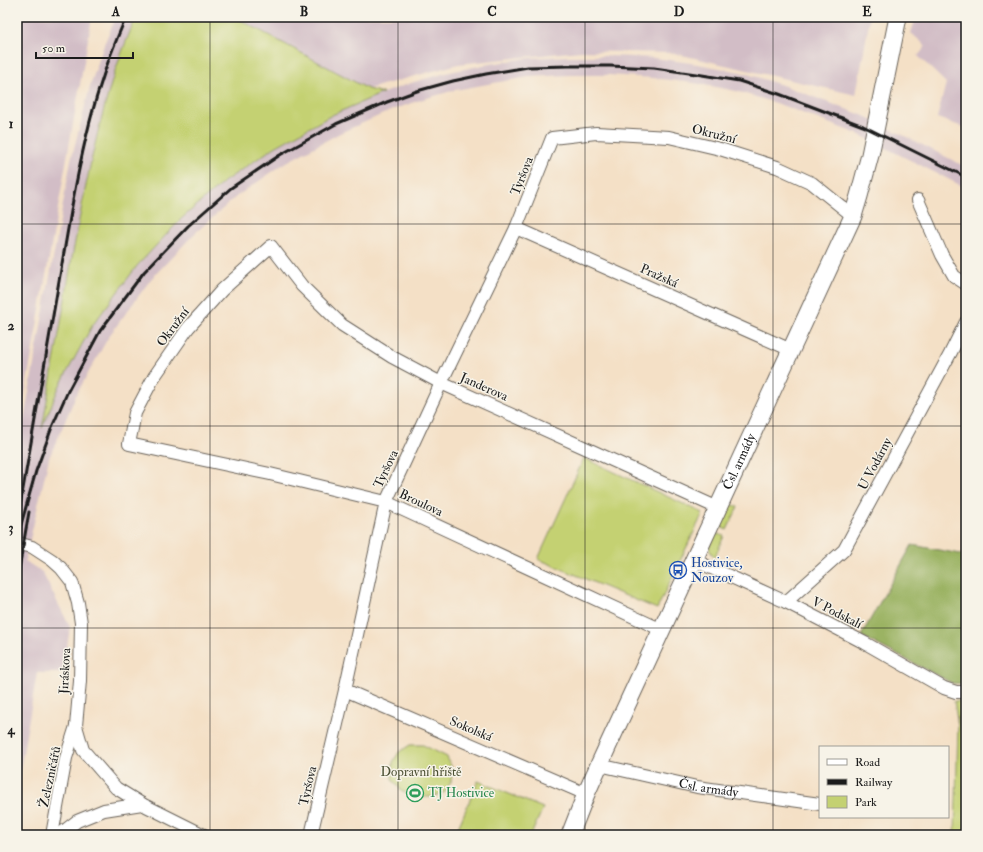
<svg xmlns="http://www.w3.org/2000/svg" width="983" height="852" viewBox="0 0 983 852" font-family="'IM FELL Double Pica',serif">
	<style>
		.industrial { fill: #d2bdc6 }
		.green { fill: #c4d172; stroke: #707647 }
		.forest { fill: #9bb364; stroke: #5c6840 }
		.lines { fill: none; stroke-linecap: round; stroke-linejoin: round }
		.minor-casing { stroke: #686158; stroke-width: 14 }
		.secondary-casing { stroke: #686158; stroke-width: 19 }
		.minor { stroke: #fff; stroke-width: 12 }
		.secondary { stroke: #fff; stroke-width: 17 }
		.rail { stroke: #1c1c1c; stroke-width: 3 }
		.grid { fill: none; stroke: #1c1c1c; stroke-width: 1; stroke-opacity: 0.55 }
		.labels { text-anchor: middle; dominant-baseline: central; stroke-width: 3; stroke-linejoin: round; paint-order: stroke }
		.street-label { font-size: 13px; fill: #1c1c1c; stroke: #f7f3e8 }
		.transit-label { font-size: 13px; fill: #164399; stroke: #f7f3e8; text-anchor: start }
		.park-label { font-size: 13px; fill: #4e5236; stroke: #f7f3e8 }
		.leisure-label { font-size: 13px; fill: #27864d; stroke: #f7f3e8; text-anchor: start }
		.neatline { fill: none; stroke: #1c1c1c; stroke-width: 1.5 }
		.grid-label { font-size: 13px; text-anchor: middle; font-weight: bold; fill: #1c1c1c }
	</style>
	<rect width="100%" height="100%" fill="#f7f3e8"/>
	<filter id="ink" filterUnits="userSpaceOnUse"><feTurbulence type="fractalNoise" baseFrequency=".025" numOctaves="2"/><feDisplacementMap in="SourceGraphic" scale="8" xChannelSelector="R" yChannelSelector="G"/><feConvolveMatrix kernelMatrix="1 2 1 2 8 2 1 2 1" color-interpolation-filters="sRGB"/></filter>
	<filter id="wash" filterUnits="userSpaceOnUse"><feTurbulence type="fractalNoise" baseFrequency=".012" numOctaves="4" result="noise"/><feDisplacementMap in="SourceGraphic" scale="16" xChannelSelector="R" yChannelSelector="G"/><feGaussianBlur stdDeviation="0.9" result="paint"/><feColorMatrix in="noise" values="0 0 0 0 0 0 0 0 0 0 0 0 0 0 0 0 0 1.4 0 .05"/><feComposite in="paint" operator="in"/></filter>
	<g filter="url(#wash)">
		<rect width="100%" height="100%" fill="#f4e0c6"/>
		<path class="industrial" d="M17,17H92L17,438Z
			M116,17H136L123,49L109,89L99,126L90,164L82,202L43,425L59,387L92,326L137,266L181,219L225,181L275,147L332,115L383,93L414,82L450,72L484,65L527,58L569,56H610L655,58L697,64L741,72L782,85L867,117L966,167V188L860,135L776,103L736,91L694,83L653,78L609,75H570L529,77L488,84L455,90L420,100L390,111L340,133L285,163L237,196L195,233L151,279L109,336L76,395L63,426L49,458L25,561L42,572L70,627L63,673H37L17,787V453L23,425L71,160L91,83L105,42Z
			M235,17H870L856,95L673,53L580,51L458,64L368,89Z
			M916,17H966V128L937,118L946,83L918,56L926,46L911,33Z"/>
		<path class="green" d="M136,17H235L368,89L383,93L332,115L275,147L225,181L181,219L137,266L92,326L59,387L42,428C52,373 62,318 71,263C82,205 92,148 109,91C116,66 126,41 136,17Z
			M584,458L703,513L657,609L538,559Z
			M729,503L738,507L727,530L718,526Z
			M715,533L724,536L715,557C705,548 710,543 715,533Z
			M954,701H966V835H955L958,726Z
			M410,745H423L447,757L452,768L451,782L445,792L433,797H414L401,790L392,779L393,762L399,752Z
			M478,781L543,808L531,835H455Z"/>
		<path class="forest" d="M912,545L966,555V684L952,683L861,636Z"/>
	</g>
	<g filter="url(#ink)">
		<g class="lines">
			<g class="minor-casing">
				<g id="minor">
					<path d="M918,200L942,255L954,276L966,284"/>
					<path d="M516,228L791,350"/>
					<path d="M17,543L32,547L52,560L61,568L72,582L78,603L81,623L80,681L76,726L83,750L116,788L142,804L204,835"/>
					<path d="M694,560L786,602L865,643L944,688L956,692H966"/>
					<path d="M786,602L844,550L950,354L966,322"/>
					<path d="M662,630L386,502L270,474L129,444L135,413L154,377L188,328L222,290L271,246L302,286L342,325L392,357L441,383L592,451L718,508"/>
					<path d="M345,690L586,794"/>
					<path id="s1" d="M599,765L697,787L820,804"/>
					<path d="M52,835L66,758L76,726"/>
					<path d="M59,835L77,821L104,810L142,804"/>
					<path d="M311,835L345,690L386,502L441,383L516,228L552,138L596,133L669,137L720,149L777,167L812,183L853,216"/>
				</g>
			</g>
			<g class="secondary-casing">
				<g id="secondary">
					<path id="s2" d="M570,835L586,794L599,765L853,216L859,196L870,155L898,17"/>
				</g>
			</g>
			<use href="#minor" class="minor"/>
			<use href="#secondary" class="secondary"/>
			<path class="rail" d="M19,512L73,200C80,162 88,124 100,86C107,63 116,40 126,17
				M17,539L36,471L52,427L68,391L100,331L144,272L188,226L231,188L280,155L336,124L387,102L417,91L453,81L486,74L528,67L569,66H610L654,68L696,74L739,81L779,94L863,126L966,177
				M17,580L29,512"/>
		</g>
	</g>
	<path class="grid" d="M210,17V835M398,17V835M585,17V835M773,17V835M17,224H966M17,426H966M17,628H966"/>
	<defs>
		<g id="bus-ring" transform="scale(0.9)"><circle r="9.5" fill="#f7f3e8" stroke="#1a4fb4" stroke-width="1.5"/><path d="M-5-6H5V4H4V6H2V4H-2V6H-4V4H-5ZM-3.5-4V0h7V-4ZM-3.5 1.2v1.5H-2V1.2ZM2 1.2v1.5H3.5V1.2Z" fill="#1a4fb4"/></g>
		<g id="stadium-ring" transform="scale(0.9)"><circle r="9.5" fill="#f7f3e8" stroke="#2e9e5b" stroke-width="1.5"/><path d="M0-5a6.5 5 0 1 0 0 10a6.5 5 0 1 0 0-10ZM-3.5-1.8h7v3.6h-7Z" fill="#2e9e5b"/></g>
	</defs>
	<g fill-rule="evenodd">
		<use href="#bus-ring" x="678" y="570"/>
		<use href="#stadium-ring" x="415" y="793"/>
	</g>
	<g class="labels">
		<g class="street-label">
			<text transform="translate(714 134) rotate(14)">Okružní</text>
			<text transform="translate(522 176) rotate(-68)">Tyršova</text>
			<text transform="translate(659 276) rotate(24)">Pražská</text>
			<text transform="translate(173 327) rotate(-53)">Okružní</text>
			<text transform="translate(484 387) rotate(24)">Janderova</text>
			<text stroke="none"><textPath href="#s2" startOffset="410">Čsl. armády</textPath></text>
			<text transform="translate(875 464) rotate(-62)">U Vodárny</text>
			<text transform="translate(386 469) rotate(-65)">Tyršova</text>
			<text transform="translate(421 503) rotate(25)">Broulova</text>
			<text transform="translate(837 613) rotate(27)">V Podskalí</text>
			<text transform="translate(65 671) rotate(-87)">Jiráskova</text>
			<text transform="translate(471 729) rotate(23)">Sokolská</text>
			<text transform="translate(50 777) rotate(-78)">Železničářů</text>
			<text transform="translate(308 786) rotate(-77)">Tyršova</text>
			<text stroke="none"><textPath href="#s1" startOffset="112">Čsl. armády</textPath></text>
		</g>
		<g class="transit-label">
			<text x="691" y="563">Hostivice,<tspan x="691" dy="15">Nouzov</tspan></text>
		</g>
		<g class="park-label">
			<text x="421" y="772">Dopravní hřiště</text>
		</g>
		<g class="leisure-label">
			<text x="428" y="793">TJ Hostivice</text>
		</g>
	</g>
	<rect width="983" height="852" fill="none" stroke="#f7f3e8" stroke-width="44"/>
	<rect x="819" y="746" width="130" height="72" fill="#f7f3e8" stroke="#9f9d96"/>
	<rect x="827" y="759" width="20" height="6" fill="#ffffff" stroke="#9f9d96"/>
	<text x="855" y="766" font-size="12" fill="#1c1c1c">Road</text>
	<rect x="827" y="779" width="20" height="6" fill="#1c1c1c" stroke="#9f9d96"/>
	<text x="855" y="786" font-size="12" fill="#1c1c1c">Railway</text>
	<rect x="827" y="796" width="20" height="12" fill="#c4d172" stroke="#9f9d96"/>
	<text x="855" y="806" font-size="12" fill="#1c1c1c">Park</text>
	<path d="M36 52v6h97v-6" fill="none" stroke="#1c1c1c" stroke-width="2"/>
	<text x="42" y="52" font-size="12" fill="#1c1c1c" stroke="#f7f3e8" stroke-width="3" paint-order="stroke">50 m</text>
	<rect x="22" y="22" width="939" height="808" class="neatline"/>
	<g class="grid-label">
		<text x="116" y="16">A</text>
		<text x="304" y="16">B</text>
		<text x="492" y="16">C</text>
		<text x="679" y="16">D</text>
		<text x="867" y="16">E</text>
		<text x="11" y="128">1</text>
		<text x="11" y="330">2</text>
		<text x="11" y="532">3</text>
		<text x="11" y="734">4</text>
	</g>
</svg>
